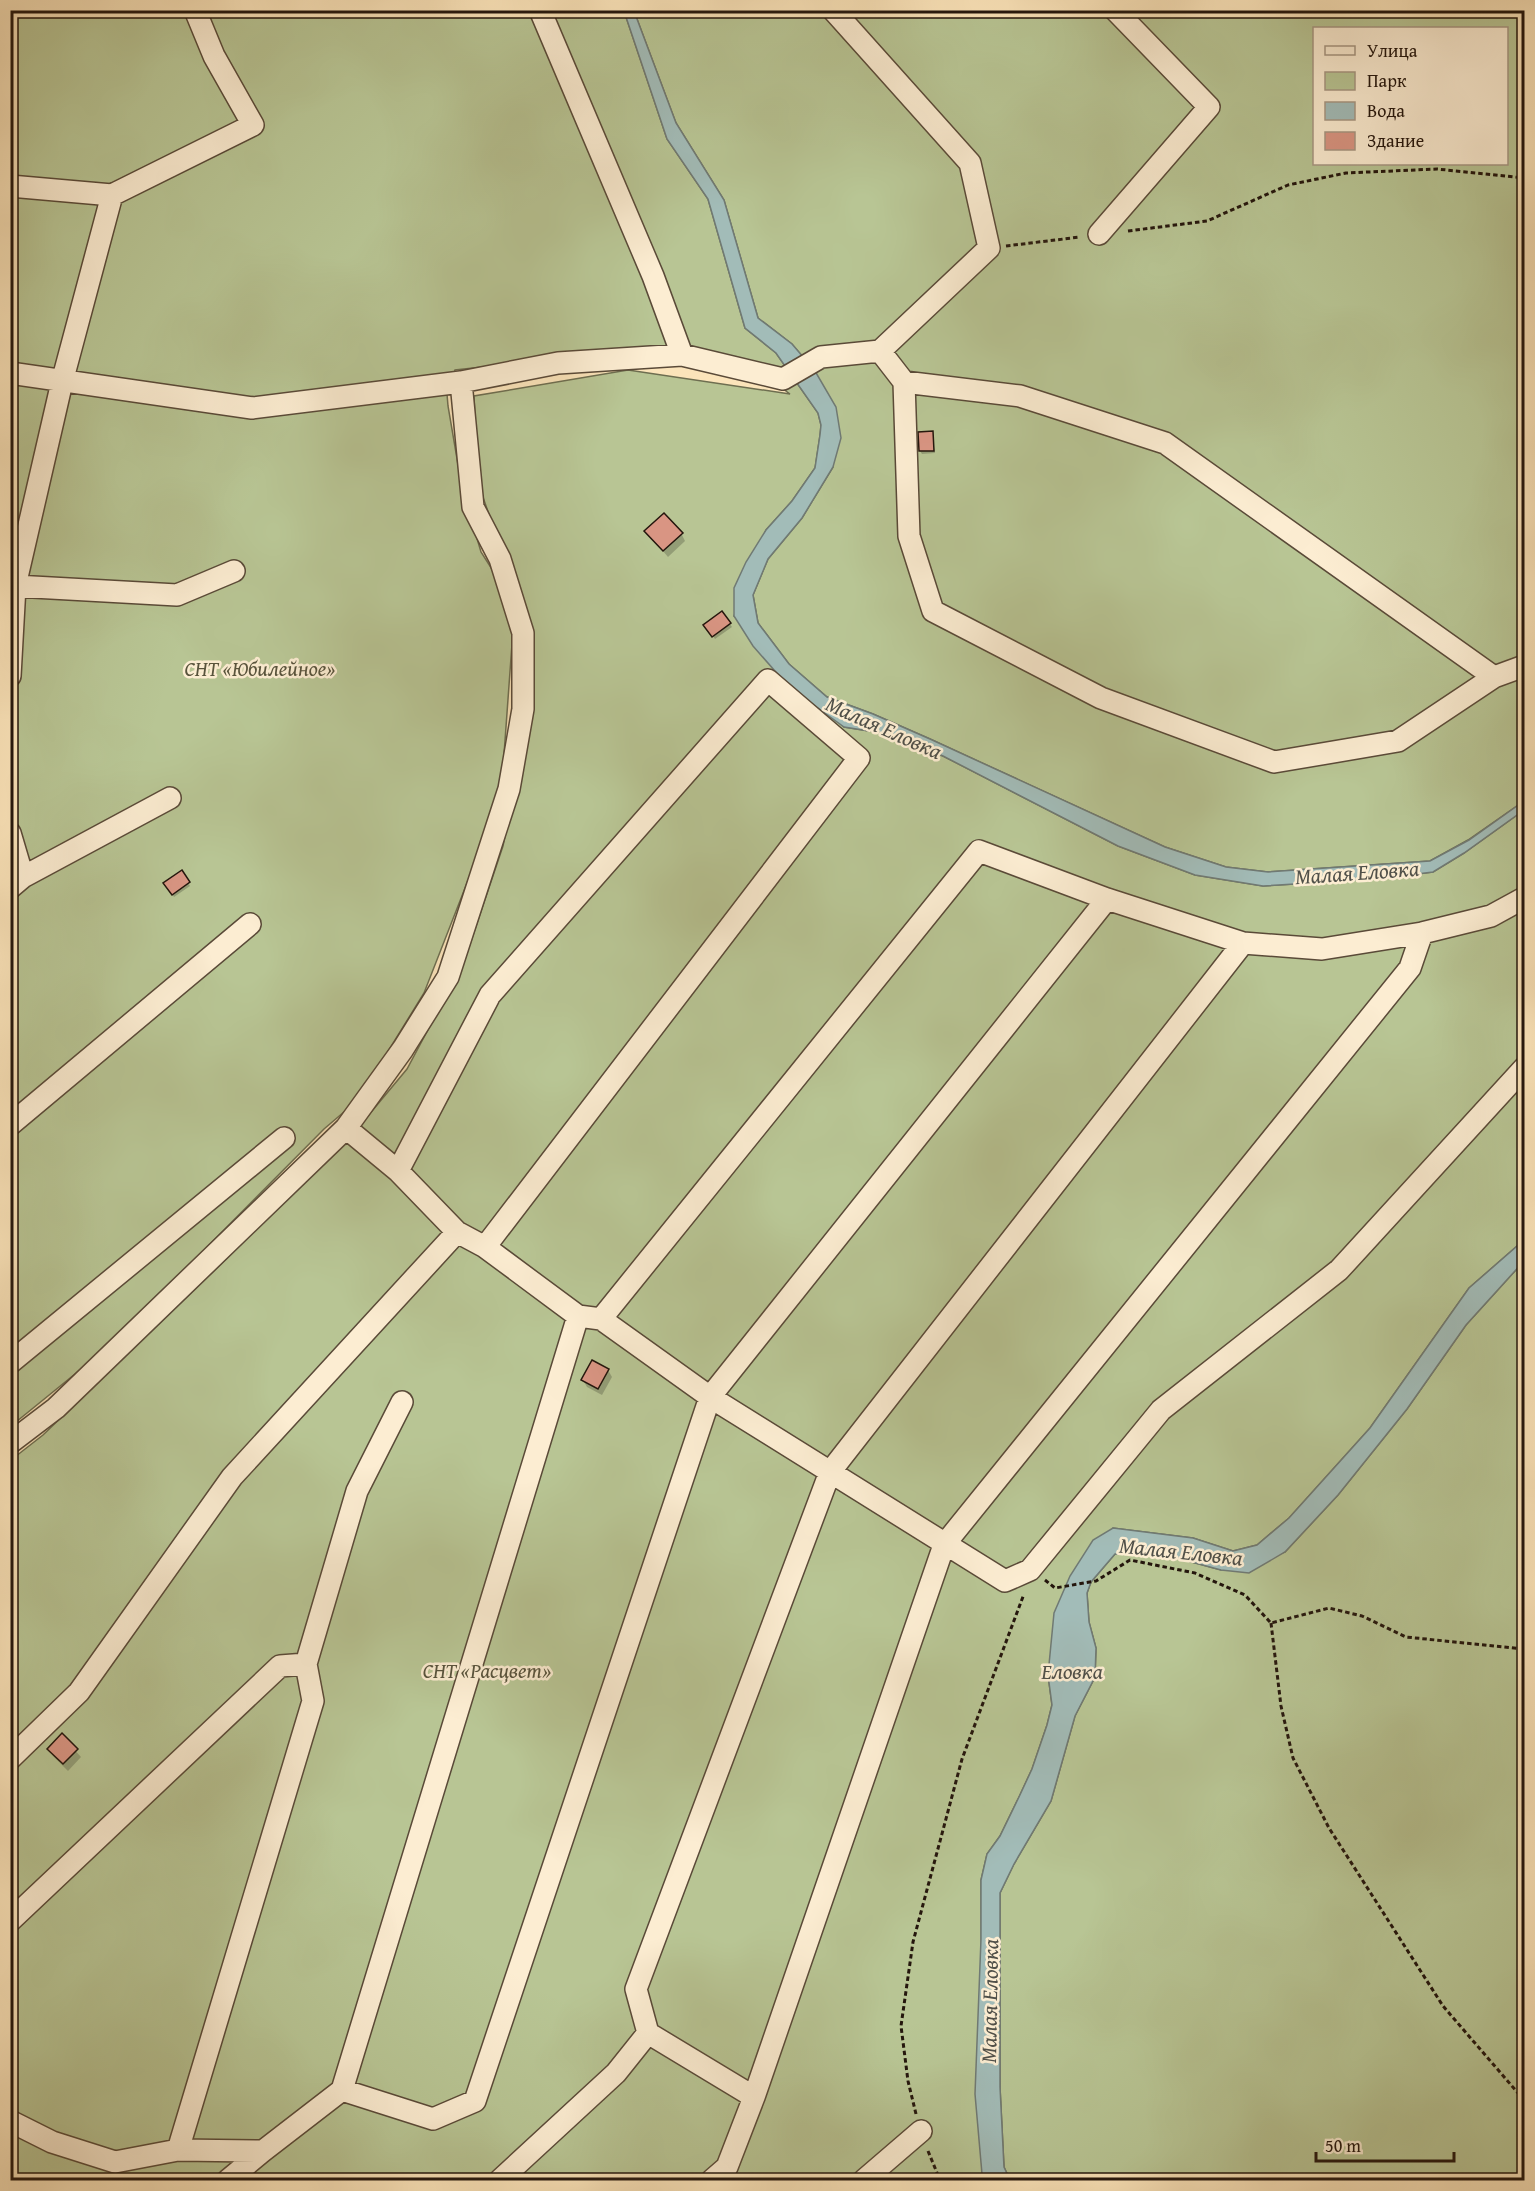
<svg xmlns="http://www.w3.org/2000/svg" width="1535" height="2191" viewBox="0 0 1535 2191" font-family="'Gentium Book Plus',serif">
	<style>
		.green { fill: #b8c594; stroke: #6e6e50; stroke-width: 1.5; fill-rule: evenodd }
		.water { fill: #a2bcb8; stroke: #707a74; stroke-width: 1.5 }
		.shadow { fill: #0003 }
		.building { fill: #d99583; stroke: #24160d; stroke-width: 1.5 }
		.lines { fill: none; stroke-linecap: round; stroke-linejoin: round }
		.minor-casing { stroke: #5a4a38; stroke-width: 24 }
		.path { stroke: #24160d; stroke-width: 3; stroke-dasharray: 4.5 3; stroke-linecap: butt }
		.minor { stroke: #fcedd2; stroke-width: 21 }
		.labels { text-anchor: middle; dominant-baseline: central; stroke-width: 5; stroke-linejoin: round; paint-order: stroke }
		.park-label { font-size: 21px; font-style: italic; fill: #58533c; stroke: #fcedd2 }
		.water-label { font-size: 22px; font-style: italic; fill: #505049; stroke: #fcedd2 }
	</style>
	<rect width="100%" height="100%" fill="#fbe4ba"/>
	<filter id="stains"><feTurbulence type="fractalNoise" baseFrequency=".00333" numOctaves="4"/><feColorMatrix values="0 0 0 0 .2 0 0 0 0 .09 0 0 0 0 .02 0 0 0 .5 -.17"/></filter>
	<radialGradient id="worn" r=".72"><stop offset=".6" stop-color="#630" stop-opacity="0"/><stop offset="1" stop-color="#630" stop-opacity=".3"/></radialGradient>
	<path class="green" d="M11,11H624L667,139L708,199L745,328L776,353L818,413L821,425L820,435L815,468L792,501L766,530L734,616L844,727L888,734L943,756L1118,846L1195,875L1263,886L1377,879L1433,872L1464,853L1524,810V1240L1469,1288L1370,1428L1289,1518L1257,1545L1233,1551L1193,1538L1113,1528L1051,1658L1048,1675L1052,1705L1047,1725L1032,1769L1019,1797L1000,1836L987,1854L981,1880L982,2174L985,2180H11V1460L43,1435L226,1259L362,1123L407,1069L464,962L503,846L531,709L526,607L500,546L478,483L474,396L628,370L790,394L748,363L603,354L455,370L447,394L448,406L462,488L481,552L502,585L513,630L501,796L424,993L358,1100L324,1129L107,1348L11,1426Z
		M634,11H1524V801L1468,840L1430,861L1268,872L1226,867L1165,847L930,739L873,714L827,697L789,664L758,623L753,595L768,559L802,518L833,467L815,371L792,344L758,318L724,200L676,123ZM1314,28H1506V164H1314Z
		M1524,1261V2180H1010L1004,2167L1000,2087V1893L1014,1864L1051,1801L1075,1716L1095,1677L1096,1648L1089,1622L1087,1593L1091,1582L1115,1554L1166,1555L1221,1570L1285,1552L1338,1495L1407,1409L1466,1325Z"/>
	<path class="water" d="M624,11H634L676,123L724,200L758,318L792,344L815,371L836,407L841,438L833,467L802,518L768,559L753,595L758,623L789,664L827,697L873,714L930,739L1165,847L1226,867L1268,872L1430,861L1469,840L1524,801V810L1464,853L1433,872L1377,879L1263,886L1195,875L1118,846L943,756L888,734L844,727L789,687L753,646L734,616V588L746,562L766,530L792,501L815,468L820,435L821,425L818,413L776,353L745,328L708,199L667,139Z
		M1524,1240V1261L1466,1325L1407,1409L1338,1495L1285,1552L1249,1573L1221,1570L1166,1555L1115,1554L1091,1582L1087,1593L1089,1622L1096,1648L1095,1677L1075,1716L1051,1801L1014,1864L1000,1893V2087L1004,2167L1010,2180H985L982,2174L975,2094L981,1939V1880L987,1854L1000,1836L1019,1797L1032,1769L1047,1725L1052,1705L1048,1675L1054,1613L1070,1576L1093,1540L1113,1528L1193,1538L1233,1551L1257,1545L1289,1518L1370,1428L1469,1288Z"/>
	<path class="shadow" d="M932,433L935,453L922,454L920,451Z
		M646,531L681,533L685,541L668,557Z
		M722,613L732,627L715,639L707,628Z
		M181,872L190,886L174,897L165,883Z
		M608,1370L612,1377L602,1395L587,1387L583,1380Z
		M62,1736L81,1757L68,1771L53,1756L49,1749Z"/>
	<path class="building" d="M933,431L934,451H919L918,432Z
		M664,513L683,533L663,551L644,531Z
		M722,611L731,623L712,637L703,625Z
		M182,870L190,882L172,895L163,883Z
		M592,1360L609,1369L598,1389L581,1380Z
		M62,1733L78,1749L63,1764L47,1749Z"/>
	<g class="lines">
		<g class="minor-casing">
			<path id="minor" d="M540,10L653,276L682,355
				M10,186L112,195L253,125L214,56L195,10
				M1099,234L1209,107L1115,10
				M880,351L904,382L909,536L933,611L1101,698L1274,762L1398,741L1494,677L1524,666
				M10,373L252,408L461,382L558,363L682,355L783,379L821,357L880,351L989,248L970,163L833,10
				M904,382L1020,396L1165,443L1494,677
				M15,586L177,595L234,571
				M10,676L15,586L62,382L112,195
				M10,833L23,877
				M10,888L23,877L170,798
				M10,1125L250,924
				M346,1128L398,1171L457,1232L485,1247L578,1316L601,1319L710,1397L1005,1581L1030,1570L1161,1410L1339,1270L1524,1068
				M398,1171L490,995L768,680L859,758L485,1247
				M601,1319L979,851L1107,899L1243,943L1322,949L1422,933L1491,916L1524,898
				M10,1363L284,1138
				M10,1443L56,1408L346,1128L403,1049L448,977L509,789L523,709V633L500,559L473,507L461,382
				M10,1759L79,1692L232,1477L457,1232
				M10,1921L280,1666L306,1664
				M342,2090L578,1316
				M754,2097L648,2033L636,1989L830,1472L1243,943
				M10,2121L52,2142L115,2162L178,2150L263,2151L342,2090L433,2119L475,2101L710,1397L1107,899
				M178,2150L313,1701L306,1664L357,1491L402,1402
				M228,2180L263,2151
				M500,2180L616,2073L648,2033
				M712,2180L727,2167L754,2097L944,1545L1410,968L1422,933
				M864,2180L921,2131"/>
		</g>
		<path class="path" d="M1128,231L1207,221L1288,185L1346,173L1437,169L1524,178
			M1006,246L1080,237
			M1045,1580L1055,1588L1096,1581L1130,1560L1195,1573L1245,1595L1271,1623L1329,1608L1362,1616L1406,1637L1524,1649
			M1271,1623L1281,1706L1293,1758L1329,1828L1443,2006L1524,2100
			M916,2114L908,2081L901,2026L913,1942L962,1759L1024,1594
			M928,2151L940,2180"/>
		<use href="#minor" class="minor"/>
	</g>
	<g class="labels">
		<g class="park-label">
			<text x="260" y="668">СНТ «Юбилейное»</text>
			<text x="487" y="1670">СНТ «Расцвет»</text>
		</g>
		<g class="water-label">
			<text transform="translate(884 727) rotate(24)">Малая Еловка</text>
			<text transform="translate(1357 872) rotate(-4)">Малая Еловка</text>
			<text transform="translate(1181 1551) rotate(6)">Малая Еловка</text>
			<text x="1072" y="1671">Еловка</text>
			<text transform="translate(989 2001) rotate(-89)">Малая Еловка</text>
		</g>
	</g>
	<rect width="1535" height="2191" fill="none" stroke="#fbe4ba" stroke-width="36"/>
	<rect x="12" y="12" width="1511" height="2167" fill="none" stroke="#24160d" stroke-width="3"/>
	<rect x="18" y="18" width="1499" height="2155" fill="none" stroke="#24160d" stroke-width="1.5"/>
	<rect x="1313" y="27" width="195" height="138" fill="#fcedd2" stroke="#a69783" stroke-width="1.5"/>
	<rect x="1325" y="46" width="30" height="9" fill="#fcedd2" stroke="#a69783" stroke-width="1.5"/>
	<text x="1367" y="57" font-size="18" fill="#24160d">Улица</text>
	<rect x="1325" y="72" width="30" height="18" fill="#b8c594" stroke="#a69783" stroke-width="1.5"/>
	<text x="1367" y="87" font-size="18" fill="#24160d">Парк</text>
	<rect x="1325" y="102" width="30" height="18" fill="#a2bcb8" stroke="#a69783" stroke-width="1.5"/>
	<text x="1367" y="117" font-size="18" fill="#24160d">Вода</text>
	<rect x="1325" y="132" width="30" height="18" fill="#d99583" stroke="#a69783" stroke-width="1.5"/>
	<text x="1367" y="147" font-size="18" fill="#24160d">Здание</text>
	<path d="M1316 2152v9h138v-9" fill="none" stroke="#24160d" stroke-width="3"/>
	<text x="1325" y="2152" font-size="18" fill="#24160d" stroke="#fcedd2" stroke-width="4.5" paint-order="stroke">50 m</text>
	<rect width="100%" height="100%" filter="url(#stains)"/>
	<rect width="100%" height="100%" fill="url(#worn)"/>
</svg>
